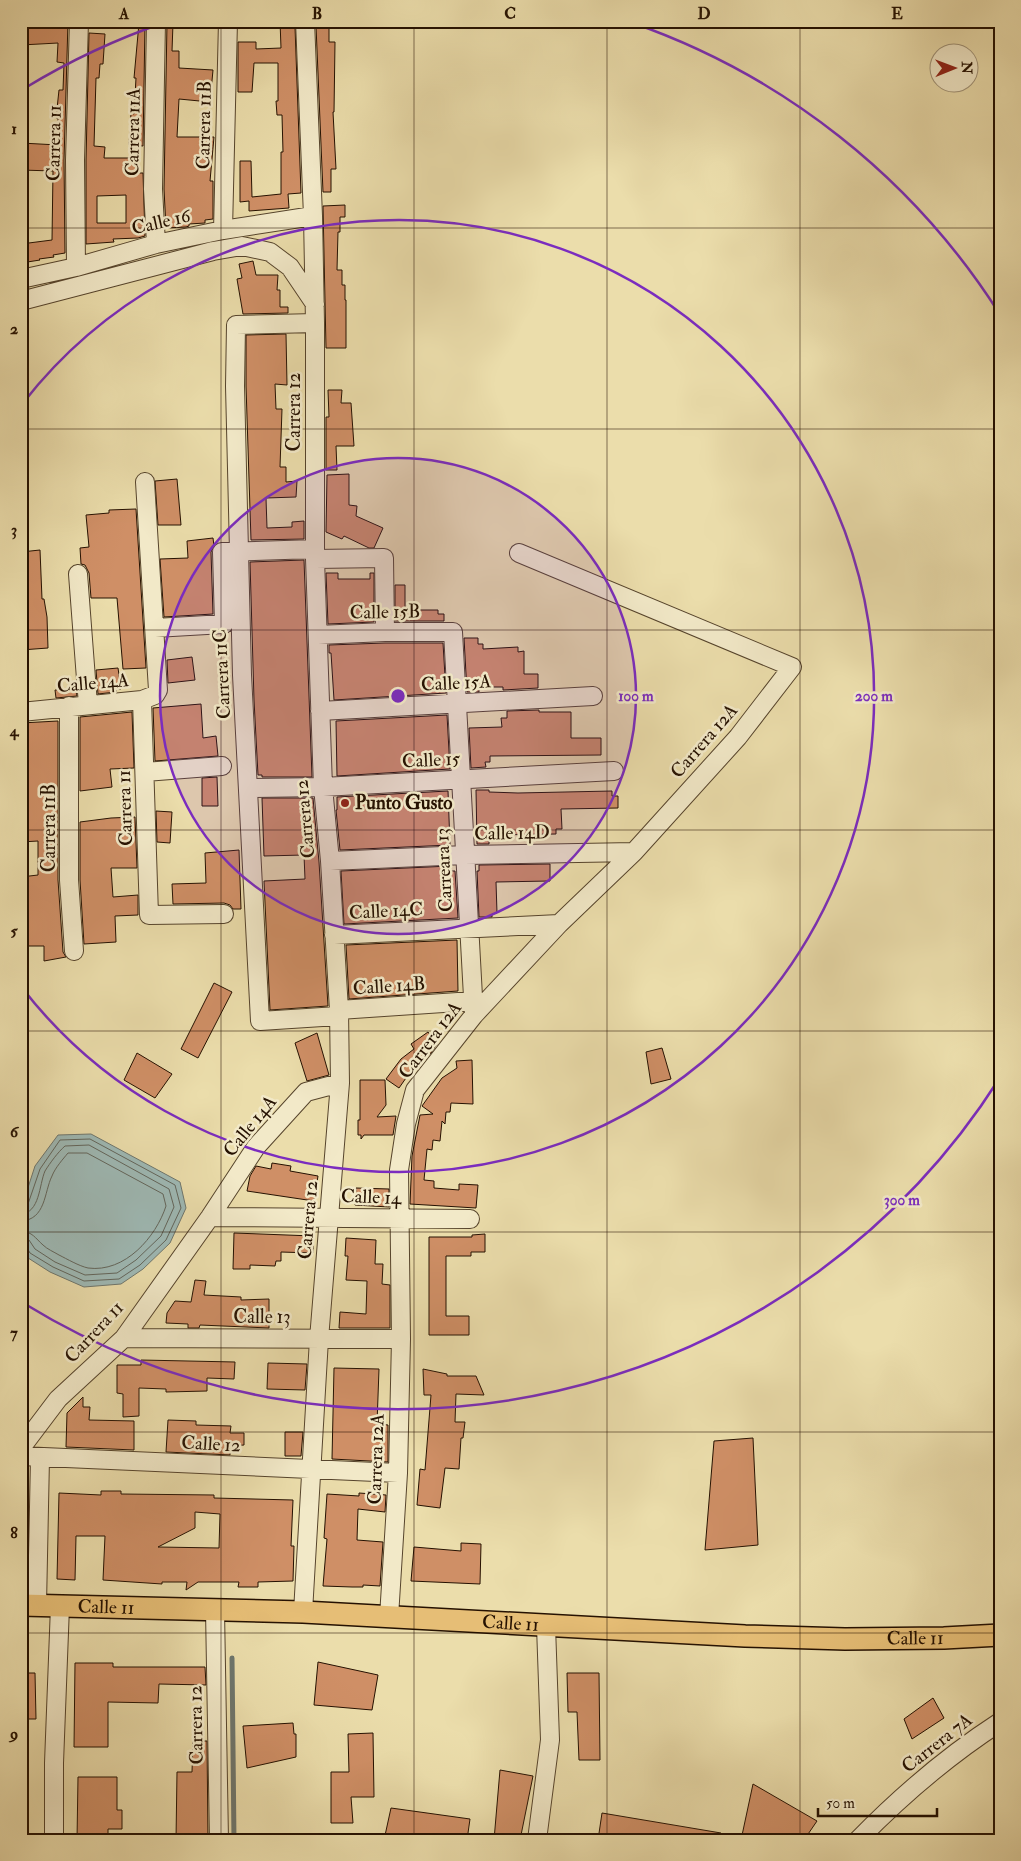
<svg xmlns="http://www.w3.org/2000/svg" width="1021" height="1861" viewBox="0 0 1021 1861" font-family="'IM FELL Double Pica',serif">
	<style>
		.water { fill: #9eb9b5; stroke: #6e766d }
		.lines { fill: none; stroke-linecap: round; stroke-linejoin: round }
		.shore { stroke: #62655b; stroke-width: 1 }
		.stream { stroke: #6e766d; stroke-width: 5 }
		.building { fill: #cf8f66; stroke: #251101; fill-rule: evenodd }
		.minor-casing { stroke: #56442c; stroke-width: 20 }
		.major-casing { stroke: #251101; stroke-width: 24 }
		.minor { stroke: #f2e9c8; stroke-width: 18 }
		.major { stroke: #e6be76; stroke-width: 21 }
		.grid { fill: none; stroke: #251101; stroke-width: 1; stroke-opacity: 0.55 }
		.ring { fill: none; stroke: #7b2cbf; stroke-width: 2.5 }
		.poi-dot { fill: #8f2418; stroke: #f2e9c8; stroke-width: 2 }
		.labels { text-anchor: middle; dominant-baseline: central; stroke-width: 5; stroke-linejoin: round; paint-order: stroke }
		.street-label { font-size: 19px; fill: #251101; stroke: #f2e9c8 }
		.poi-label { font-size: 19px; font-weight: bold; fill: #251101; stroke: #f2e9c8; text-anchor: start }
		.centre { fill: #7b2cbf; stroke: #f2e9c8; stroke-width: 2.5 }
		.ring-label { font-size: 15px; text-anchor: middle; font-weight: bold; fill: #7b2cbf; stroke: #f2e9c8; stroke-width: 5; stroke-linejoin: round; paint-order: stroke }
		.neatline { fill: none; stroke: #251101; stroke-width: 2 }
		.grid-label { font-size: 16px; text-anchor: middle; font-weight: bold; fill: #251101 }
	</style>
	<rect width="100%" height="100%" fill="#ebddab"/>
	<filter id="stains"><feTurbulence type="fractalNoise" baseFrequency=".004" numOctaves="4"/><feColorMatrix values="0 0 0 0 .2 0 0 0 0 .09 0 0 0 0 .02 0 0 0 .5 -.17"/></filter>
	<radialGradient id="worn" r=".72"><stop offset=".6" stop-color="#630" stop-opacity="0"/><stop offset="1" stop-color="#630" stop-opacity=".3"/></radialGradient>
	<path class="water" d="M91,1134L180,1182L186,1208L170,1243L143,1269L121,1284L84,1287L50,1272L25,1256L21,1242L22,1206L35,1166L58,1135Z"/>
	<g class="lines">
		<path class="shore" d="M21,1207L28,1204L40,1169L60,1140L90,1139L175,1185L181,1208L166,1240L140,1265L119,1279L84,1281L53,1267L30,1253L26,1246L21,1245
			M21,1214C40,1213 39,1185 45,1171C50,1163 58,1152 65,1146L89,1145L169,1189L174,1207L161,1236L136,1260L117,1273L85,1275L55,1262L35,1249L29,1240L21,1239
			M21,1221C46,1220 44,1192 52,1176C55,1168 63,1159 68,1153H87L163,1194L166,1206C156,1237 125,1273 88,1268C79,1266 67,1259 59,1255C54,1252 47,1249 43,1245C35,1238 33,1232 21,1231"/>
		<path class="stream" d="M232,1658L234,1840"/>
	</g>
	<path class="building" d="M50,21H68L64,160L65,253L53,255L54,257L39,259L40,260L21,263V244L52,240L53,171L21,170V143L58,145V118H56L59,90H63L64,63L57,62L58,43L21,45V23Z
		M280,21H293L295,27L301,193L288,194L289,208L249,211V201L240,202V161H251L252,197L281,194V152H283L282,115H277L276,101H278V63H254L252,92H238V42H256V49L281,48Z
		M139,23H145L143,146L129,145L131,113L134,114L136,78H134Z
		M167,23H173L172,51H179V68L213,70L210,102L179,99L177,137H214L210,181H213V219L205,220V223L189,224V226L186,227L166,228L164,189Z
		M316,26H329V42H335L334,112H333L336,169H331V192H323Z
		M89,33L105,34L103,64H100L99,78H96L94,146L105,147L104,158H136V173H143L145,236L138,238L113,239L114,242L86,244V160ZM126,195V223H97V196Z
		M345,205V217H340V232H338L337,270H342V285H345V300H346V348H326L323,206Z
		M253,261L256,275H278L277,290H280V307H288V313L243,314L238,285L237,279L242,278L239,264Z
		M286,334L287,385L275,384L276,409H282L280,467H286V482L297,481L296,497L266,498L267,528L292,527V522L304,521V539L251,540L246,386V335Z
		M328,390H342L341,403H351L354,446H336L337,470H326V417H329Z
		M349,474V505L357,506L356,516L383,528L374,548H369L344,536L342,539L326,532L327,475Z
		M177,479L181,525H158L155,481Z
		M136,509L146,668L123,669L117,598H91L89,573L85,565L81,564L80,548L89,547L86,515L109,513V510Z
		M213,538L214,546L211,552L213,614L164,617L160,559L188,558L187,541Z
		M40,550L42,599H44L47,617L48,648L21,650V552Z
		M304,560L312,777H262V775H258L254,700L250,562Z
		M326,573H338V579H370V573H374V622L328,624Z
		M395,585H405V610H438V614H444V621H395Z
		M464,638H478V644H483V649L518,647V652L524,651V674H538V688L503,690V687H479V692H467Z
		M385,643H443L446,693L334,700L331,653H329V645Z
		M192,657L195,680L168,683L167,660Z
		M118,668L121,689H116V692L98,694L96,670Z
		M76,689L77,696L56,698L55,690Z
		M201,704L203,738L216,736L218,756L155,761L153,708Z
		M539,710V712H571V738H601V755L490,756V762H485L486,767L471,768L469,728L502,727L501,718H507V711Z
		M132,712L134,768L110,769L112,787L80,791V717Z
		M447,715L450,769L337,776L336,721Z
		M58,721V880L63,952L66,957L44,961V946H21V877L38,875V841L21,842V723Z
		M217,777L218,806H202V778Z
		M476,790H489V792L518,793L612,791V796H618V808L561,809L562,829H556V834L494,835V839H489V844H477Z
		M448,791L450,845L340,850L336,810H337V797Z
		M262,798H313L319,862L328,1006L270,1010L264,881L305,879L304,855L264,856Z
		M156,811L172,812L170,843L157,842Z
		M135,817L137,868H111L113,897L138,895V915L115,916L116,942L84,944L80,880V822L111,818Z
		M239,850L241,909H233L230,905L224,903L173,904L172,884L206,883L205,853Z
		M550,864V881L496,882L497,913L492,914V917H479L477,871H479V865Z
		M450,866V871H455L458,918L344,924L341,871Z
		M457,940L458,991L349,999L346,945Z
		M214,983L232,992L198,1058L181,1049Z
		M428,1032L437,1044L431,1053L421,1060L422,1061L413,1068L399,1088L386,1079L401,1059L414,1049L411,1044Z
		M317,1033L329,1075L307,1081L295,1043Z
		M662,1048L671,1079L651,1084L646,1052Z
		M137,1053L172,1074L155,1098L124,1080Z
		M472,1060L473,1104L451,1103L450,1112H446L445,1124L442,1121L440,1141L433,1140L432,1150L427,1149L424,1180L434,1181V1188L459,1190V1184L478,1185L476,1208L410,1204L412,1156L420,1115L433,1114L422,1106L442,1078L457,1068L456,1061Z
		M360,1080H385L386,1105L377,1117L396,1116L393,1135H364L361,1139V1135H358V1120H360Z
		M272,1163L291,1166L290,1171L318,1176L314,1201L247,1191L250,1176L256,1166L271,1169Z
		M356,1188L389,1189V1207L355,1205Z
		M234,1233L313,1236V1253L281,1252V1261H276L275,1266L250,1265V1269H233Z
		M485,1234V1252H471V1256H446V1316H469V1335H429V1237H472V1235Z
		M346,1238L376,1240L375,1264H383L382,1284L390,1285V1328H339L340,1312L366,1314L367,1281L346,1280L348,1256H345Z
		M195,1280L206,1281L204,1295L241,1297V1300L269,1299V1328L200,1325L199,1328H188V1324L166,1323L167,1313L175,1301L191,1302Z
		M141,1360L235,1362L234,1379L207,1378V1391L166,1392V1389L139,1388V1416L123,1417V1394L117,1393V1365H141Z
		M268,1363L307,1364L305,1390L267,1389Z
		M334,1368L379,1369L377,1424L388,1425V1462L332,1459Z
		M423,1369L447,1374V1376H476L484,1395L456,1394L455,1422H465L463,1438H461L459,1469L445,1468L440,1508L417,1505L420,1469L425,1470L431,1395H424Z
		M83,1397V1407H90L89,1420L134,1421V1450L66,1447L67,1413Z
		M168,1420L196,1421V1425L231,1426L230,1433H244V1445L230,1446V1455L166,1452Z
		M285,1432H303L301,1456H285Z
		M753,1438L758,1545L705,1550L714,1441Z
		M101,1491H121V1494L214,1495V1498L293,1500L291,1546H294L293,1581L258,1582V1587H238L239,1582H198L186,1590L187,1582H162V1584L103,1580L105,1536H76L75,1580L57,1579L59,1493L101,1495ZM195,1512L220,1514L219,1548L158,1547L195,1528Z
		M359,1493L386,1495L385,1512L358,1509L357,1540L383,1542L380,1586L363,1585V1587H352L323,1586L327,1539L324,1538L327,1494L359,1496Z
		M461,1543L481,1544L480,1584L411,1581L414,1547L461,1551Z
		M318,1662L378,1675L372,1710L314,1705Z
		M75,1663H113V1667H205L206,1685L159,1684L158,1703L108,1702V1747H74Z
		M21,1673H35L36,1719H21Z
		M567,1673H599L600,1760H579L577,1712H568Z
		M933,1698L944,1718L912,1739L904,1719Z
		M293,1723L294,1734H296V1757L247,1768L243,1726Z
		M373,1733L374,1797H351L353,1823H331V1772H349L348,1734Z
		M193,1741H207L208,1840H176L177,1772H192Z
		M500,1770L533,1776L520,1840H494Z
		M78,1777H117V1810H122V1829H108V1840H77Z
		M753,1784L817,1821L804,1840H741Z
		M391,1808L470,1819L467,1840H384Z
		M602,1813L721,1833L720,1840H598Z"/>
	<g class="lines">
		<g class="minor-casing">
			<path id="minor" d="M223,230L228,21
				M156,244L153,189L156,21
				M76,267L75,160L79,21
				M21,279L76,267L156,244L223,230L313,216
				M21,301L213,251L242,246L270,252L290,267L315,304
				M315,323L236,325L235,386L242,675L260,1021L338,1016
				M315,559L384,558L385,632
				M78,574L88,705
				M155,628L224,624L222,552L315,549
				M318,635L385,632H453L474,1015
				M142,700L149,915L224,914
				M69,706V880L74,951
				M320,711L593,696
				M21,712L142,700L155,695L158,690L145,482
				M145,772L222,766
				M249,788L323,787L614,771
				M330,861L465,855L634,852
				M334,935L559,924
				M339,1010L473,1001
				M210,1217L470,1219
				M124,1338L401,1339
				M21,1448L58,1399L124,1338L210,1217L256,1147L306,1092L340,1083
				M21,1456L398,1473
				M37,1605L40,1458
				M215,1610L219,1840
				M303,1612L319,1339L340,1083L339,1010L330,861L323,787L315,559V323L313,216L305,21
				M389,1617L398,1473L401,1339L399,1170L406,1124L415,1090L474,1015L559,924L634,852L738,737L792,667L519,553
				M54,1840V1763L60,1606
				M537,1840L550,1740L546,1626
				M858,1840C901,1796 949,1755 1000,1722"/>
		</g>
		<g class="major-casing">
			<g id="major">
				<path id="s1" d="M21,1605L303,1612L745,1636L845,1639L944,1638L1000,1635"/>
			</g>
		</g>
		<use href="#minor" class="minor"/>
		<use href="#major" class="major"/>
	</g>
	<path class="grid" d="M221,21V1840M414,21V1840M607,21V1840M800,21V1840M21,228H1000M21,429H1000M21,630H1000M21,830H1000M21,1031H1000M21,1232H1000M21,1432H1000M21,1633H1000"/>
	<circle cx="398" cy="696" r="238" fill="#7b2cbf" fill-opacity=".12"/>
	<g class="ring">
		<circle cx="398" cy="696" r="238"/>
		<path d="M23 403A476 476 0 1 1 23 989"/>
		<path d="M999 1079A713 713 0 0 1 25 1304M25 88A713 713 0 0 1 166 22M630 22A713 713 0 0 1 999 313"/>
	</g>
	<circle class="poi-dot" cx="345" cy="803" r="5"/>
	<g class="labels">
		<g class="street-label">
			<text transform="translate(204 125) rotate(-89)">Carrera 11B</text>
			<text transform="translate(133 132) rotate(-89)">Carrera 11A</text>
			<text transform="translate(54 143) rotate(-89)">Carrera 11</text>
			<text transform="translate(161 222) rotate(-13)">Calle 16</text>
			<text transform="translate(294 412) rotate(-90)">Carrera 12</text>
			<text transform="translate(385 612) rotate(-1)">Calle 15B</text>
			<text transform="translate(222 674) rotate(-93)">Carrera 11C</text>
			<text transform="translate(93 683) rotate(-5)">Calle 14A</text>
			<text transform="translate(456 683) rotate(-3)">Calle 15A</text>
			<text transform="translate(704 741) rotate(-49)">Carrera 12A</text>
			<text transform="translate(431 760) rotate(-3)">Calle 15</text>
			<text transform="translate(125 808) rotate(-92)">Carrera 11</text>
			<text transform="translate(305 819) rotate(-95)">Carrera 12</text>
			<text transform="translate(49 828) rotate(-90)">Carrera 11B</text>
			<text transform="translate(512 833) rotate(-1)">Calle 14D</text>
			<text transform="translate(444 870) rotate(-93)">Carreara 13</text>
			<text transform="translate(386 911) rotate(-3)">Calle 14C</text>
			<text transform="translate(389 986) rotate(-4)">Calle 14B</text>
			<text transform="translate(430 1040) rotate(-53)">Carrera 12A</text>
			<text transform="translate(250 1126) rotate(-51)">Calle 14A</text>
			<text transform="translate(371 1197) rotate(2)">Calle 14</text>
			<text transform="translate(308 1220) rotate(-85)">Carrera 12</text>
			<text x="262" y="1317">Calle 13</text>
			<text transform="translate(94 1332) rotate(-47)">Carrera 11</text>
			<text transform="translate(211 1444) rotate(3)">Calle 12</text>
			<text transform="translate(376 1459) rotate(-88)">Carrera 12A</text>
			<text stroke="none"><textPath href="#s1" startOffset="85">Calle 11</textPath></text>
			<text stroke="none"><textPath href="#s1" startOffset="490">Calle 11</textPath></text>
			<text stroke="none"><textPath href="#s1" startOffset="895">Calle 11</textPath></text>
			<text transform="translate(196 1725) rotate(-91)">Carrera 12</text>
			<text transform="translate(937 1743) rotate(-38)">Carrera 7A</text>
		</g>
		<g class="poi-label">
			<text x="355" y="803">Punto Gusto</text>
		</g>
	</g>
	<circle cx="398" cy="696" r="8" class="centre"/>
	<g class="ring-label">
		<text x="636" y="701">100 m</text>
		<text x="874" y="701">200 m</text>
		<text x="902" y="1205">300 m</text>
	</g>
	<rect width="1021" height="1861" fill="none" stroke="#ebddab" stroke-width="55"/>
	<g transform="translate(954 68) rotate(89)"><circle r="24" fill="#f2e9c8" stroke="#a09378"/>
	<path d="M0-4L9 19L0 12L-9 19Z" fill="#8f2418"/>
	<text y="-8" font-size="14" font-weight="bold" text-anchor="middle" fill="#251101">N</text>
	</g>
	<path d="M818 1808v8h119v-8" fill="none" stroke="#251101" stroke-width="2.5"/>
	<text x="826" y="1808" font-size="15" fill="#251101" stroke="#f2e9c8" stroke-width="4" paint-order="stroke">50 m</text>
	<rect x="28" y="28" width="966" height="1806" class="neatline"/>
	<g class="grid-label">
		<text x="124" y="19">A</text>
		<text x="317" y="19">B</text>
		<text x="510" y="19">C</text>
		<text x="704" y="19">D</text>
		<text x="897" y="19">E</text>
		<text x="14" y="134">1</text>
		<text x="14" y="334">2</text>
		<text x="14" y="535">3</text>
		<text x="14" y="736">4</text>
		<text x="14" y="936">5</text>
		<text x="14" y="1137">6</text>
		<text x="14" y="1338">7</text>
		<text x="14" y="1538">8</text>
		<text x="14" y="1739">9</text>
	</g>
	<rect width="100%" height="100%" filter="url(#stains)"/>
	<rect width="100%" height="100%" fill="url(#worn)"/>
</svg>
